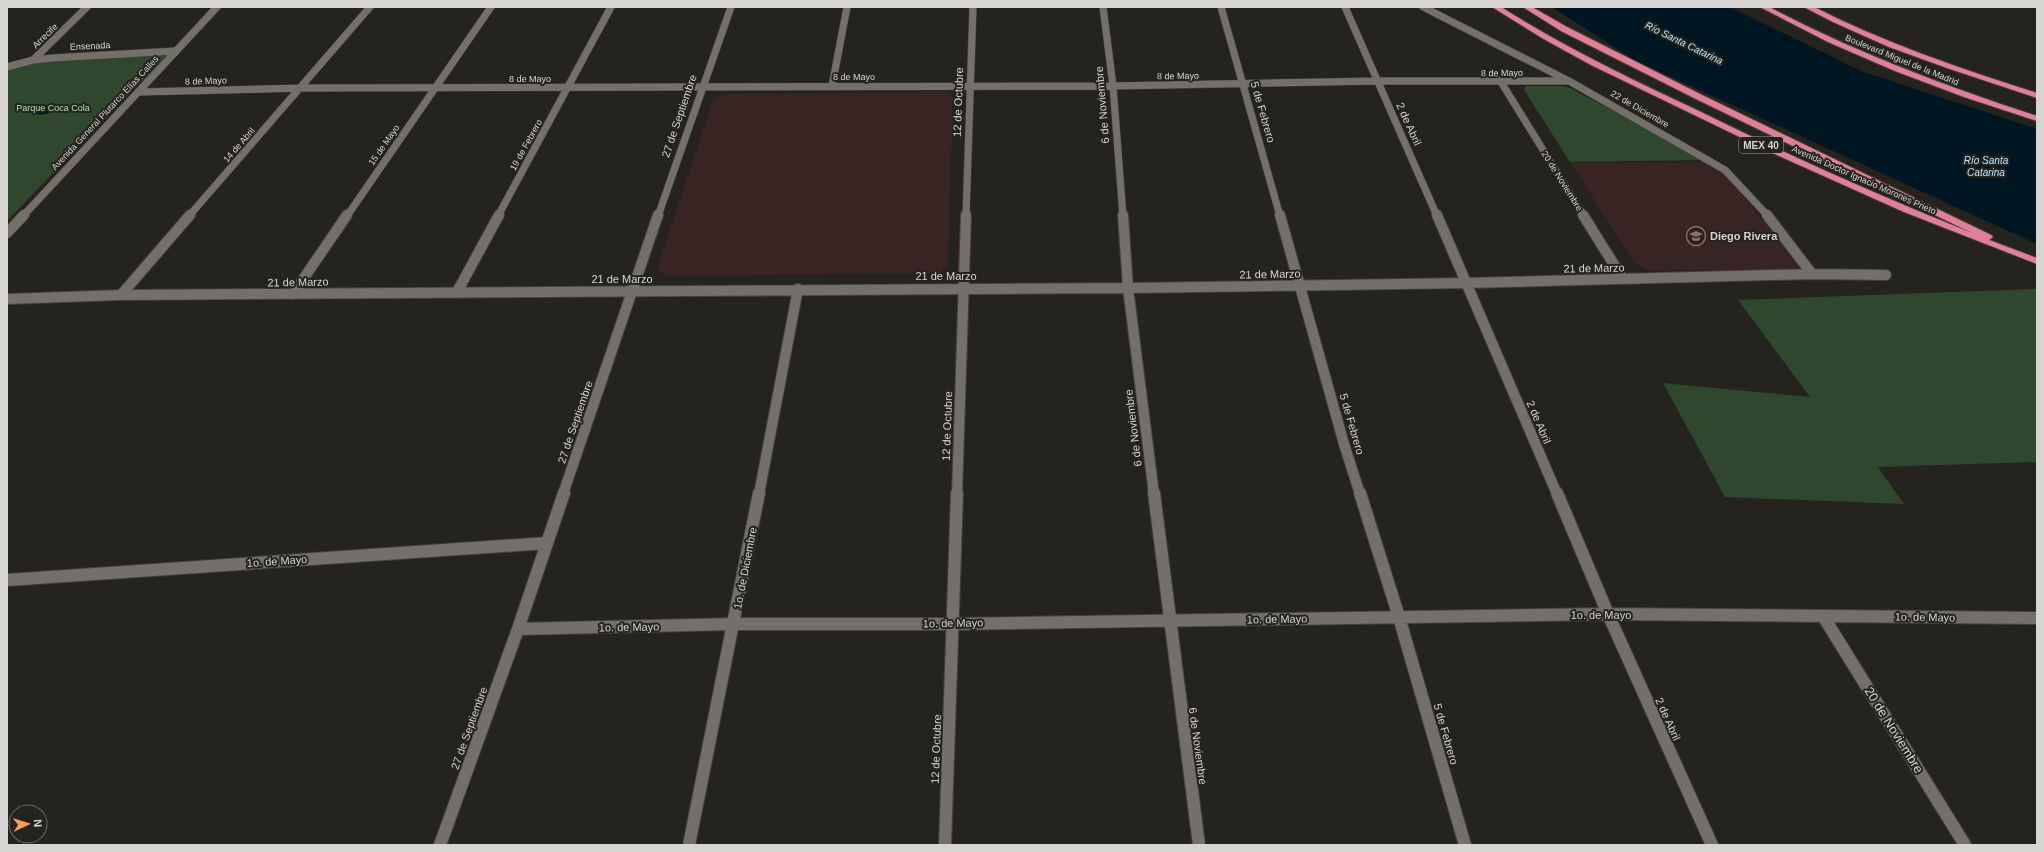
<svg xmlns="http://www.w3.org/2000/svg" width="2044" height="852" viewBox="0 0 2044 852" font-family="Arial,sans-serif">
	<style>
		.education { fill: #382523 }
		.green { fill: #2f472c }
		.water { fill: #001622 }
		.lines { fill: none; stroke-linecap: round; stroke-linejoin: round }
		.minor-far2-casing { stroke: #42413c; stroke-width: 8 }
		.minor-far1-casing { stroke: #42413c; stroke-width: 12 }
		.minor-casing { stroke: #42413c; stroke-width: 14 }
		.tertiary-far2-casing { stroke: #42413c; stroke-width: 8 }
		.tertiary-far1-casing { stroke: #42413c; stroke-width: 12 }
		.tertiary-casing { stroke: #42413c; stroke-width: 14 }
		.trunk-casing { stroke: #42413c; stroke-width: 2 }
		.minor-far2 { stroke: #727069; stroke-width: 7 }
		.minor-far1 { stroke: #727069; stroke-width: 10 }
		.minor { stroke: #727069; stroke-width: 12 }
		.tertiary-far2 { stroke: #727069; stroke-width: 7 }
		.tertiary-far1 { stroke: #727069; stroke-width: 10 }
		.tertiary { stroke: #727069; stroke-width: 12 }
		.trunk { fill: #e17f98; fill-rule: evenodd }
		.labels { text-anchor: middle; dominant-baseline: central; stroke-width: 4; stroke-linejoin: round; paint-order: stroke }
		.far-street-label { font-size: 9px; fill: #d6d5d1; stroke: #25231d }
		.far-park-label { font-size: 9px; fill: #aee3a9; stroke: #25231d }
		.far-water-label { font-size: 10px; font-style: italic; fill: #b8e5fe; stroke: #25231d }
		.shield { fill: #25231d; stroke: #a1a09b; stroke-width: 1 }
		.shield-label { font-size: 10px; font-weight: bold; fill: #d6d5d1 }
		.street-label { font-size: 11px; fill: #d6d5d1; stroke: #25231d }
		.poi-label { font-size: 11px; font-weight: bold; fill: #d6d5d1; stroke: #25231d; text-anchor: start }
		.near-street-label { font-size: 13px; fill: #d6d5d1; stroke: #25231d }
	</style>
	<rect width="100%" height="100%" fill="#25231d"/>
	<path class="education" d="M947,92L953,97L948,266L939,273L667,276L657,269L714,99L726,94Z
		M1709,162L1725,174L1737,188L1799,266L1791,270H1649L1635,264L1571,163Z"/>
	<path class="green" d="M167,55L7,221V69L30,63Z
		M1526,86H1563L1570,88L1707,160L1570,162L1524,90Z
		M2037,289V462L1878,467L1904,504L1725,497L1663,383L1810,397L1738,300Z"/>
	<path class="water" d="M1552,7H1730L1861,71L2037,129V244L1634,60Z
		M53,103L57,106C53,113 43,116 36,114L44,106Z"/>
	<g class="lines">
		<g class="minor-far2-casing">
			<path id="minor-far2" d="M1103,7L1113,86L1123,216
				M1221,7L1280,216
				M1345,7L1437,216
				M1423,7L1569,81L1725,170L1768,216
				M33,60L87,7
				M7,67L33,60L52,58L176,51
				M1501,82L1584,216
				M832,86L847,7
				M139,92L302,88L1113,86L1377,81H1569
				M189,216L370,7
				M347,216L491,7
				M498,216L611,7
				M658,216L731,7"/>
		</g>
		<g class="minor-far1-casing">
			<path id="minor-far1" d="M1123,215L1128,288L1154,494
				M1280,215L1344,444L1360,494
				M1437,215L1557,494
				M1583,215L1623,279
				M1767,215L1812,274
				M457,292L499,215
				M293,294L347,215
				M121,295L190,215
				M7,299L121,295L1128,288L1467,283L1812,274L1886,275
				M563,494L658,215
				M759,494L798,289"/>
		</g>
		<g class="minor-casing">
			<path id="minor" d="M1154,493L1199,845
				M1360,493L1399,617L1465,845
				M1557,493L1608,614L1712,845
				M7,580L547,543
				M1823,616L1965,845
				M518,629L734,624H952L1608,614L2037,618
				M440,845L518,629L564,493
				M689,845L759,493"/>
		</g>
		<g class="tertiary-far2-casing">
			<path id="tertiary-far2" d="M23,216L217,7
				M966,216L973,7"/>
		</g>
		<g class="tertiary-far1-casing">
			<path id="tertiary-far1" d="M7,233L24,215
				M957,494L966,215"/>
		</g>
		<g class="tertiary-casing">
			<path id="tertiary" d="M945,845L957,493"/>
		</g>
		<g class="trunk-casing">
			<path id="trunk" d="M1492,7H1501C1564,47 1631,79 1699,111C1788,155 1879,196 1972,233L1696,99L1561,31L1523,7H1532L1567,27L1702,95L1991,235L1993,237L1989,240L2037,258V264L1904,212L1777,155L1591,65L1542,38Z
				M1760,7H1769C1855,52 1945,86 2037,116V121L1964,97L1895,71L1828,42Z
				M1804,7H1814C1885,43 1961,69 2037,93V98L1947,68L1889,47L1833,22Z"/>
		</g>
		<use href="#minor-far2" class="minor-far2"/>
		<use href="#minor-far1" class="minor-far1"/>
		<use href="#minor" class="minor"/>
		<use href="#tertiary-far2" class="tertiary-far2"/>
		<use href="#tertiary-far1" class="tertiary-far1"/>
		<use href="#tertiary" class="tertiary"/>
		<use href="#trunk" class="trunk"/>
	</g>
	<defs>
		<g id="school-ring" transform="scale(1)"><circle r="9.5" fill="#25231d" stroke="#8d6e63" stroke-width="1.5"/><path d="M0-5L7-2L0 1L-7-2ZM-4 1L0 2.5L4 1V4Q0 6-4 4Z" fill="#8d6e63"/></g>
	</defs>
	<g fill-rule="evenodd">
		<use href="#school-ring" x="1696" y="236"/>
	</g>
	<g class="labels">
		<g class="far-street-label">
			<text transform="translate(45 36) rotate(-44)">Arrecife</text>
			<text transform="translate(90 46) rotate(-3)">Ensenada</text>
			<text transform="translate(1902 60) rotate(22)">Boulevard Miguel de la Madrid</text>
			<text transform="translate(1502 73) rotate(-1)">8 de Mayo</text>
			<text transform="translate(1178 76) rotate(-1)">8 de Mayo</text>
			<text x="854" y="77">8 de Mayo</text>
			<text x="530" y="79">8 de Mayo</text>
			<text transform="translate(206 81) rotate(-2)">8 de Mayo</text>
			<text transform="translate(1640 109) rotate(30)">22 de Diciembre</text>
			<text transform="translate(105 113) rotate(-47)">Avenida General Plutarco Elías Calles</text>
			<text transform="translate(239 145) rotate(-49)">14 de Abril</text>
			<text transform="translate(384 145) rotate(-55)">15 de Mayo</text>
			<text transform="translate(526 145) rotate(-61)">19 de Febrero</text>
			<text transform="translate(1864 180) rotate(24)">Avenida Doctor Ignacio Morones Prieto</text>
			<text transform="translate(1562 181) rotate(58)">20 de Noviembre</text>
		</g>
		<g class="far-park-label">
			<text x="53" y="108">Parque Coca Cola</text>
		</g>
		<g class="far-water-label">
			<text transform="translate(1684 43) rotate(26)">Río Santa Catarina</text>
			<text x="1986" y="160">Río Santa<tspan x="1986" dy="12">Catarina</tspan></text>
		</g>
		<rect class="shield" x="1739" y="137" width="44" height="16" rx="3"/>
		<g class="shield-label">
			<text x="1761" y="145">MEX 40</text>
		</g>
		<g class="street-label">
			<text transform="translate(958 102) rotate(-88)">12 de Octubre</text>
			<text transform="translate(1102 105) rotate(-95)">6 de Noviembre</text>
			<text transform="translate(1263 112) rotate(74)">5 de Febrero</text>
			<text transform="translate(679 116) rotate(-71)">27 de Septiembre</text>
			<text transform="translate(1409 124) rotate(66)">2 de Abril</text>
			<text transform="translate(1594 268) rotate(-1)">21 de Marzo</text>
			<text transform="translate(1270 274) rotate(-1)">21 de Marzo</text>
			<text x="946" y="276">21 de Marzo</text>
			<text x="622" y="279">21 de Marzo</text>
			<text transform="translate(298 282) rotate(-1)">21 de Marzo</text>
			<text transform="translate(575 422) rotate(-71)">27 de Septiembre</text>
			<text transform="translate(1539 422) rotate(67)">2 de Abril</text>
			<text transform="translate(1352 424) rotate(74)">5 de Febrero</text>
			<text transform="translate(947 426) rotate(-88)">12 de Octubre</text>
			<text transform="translate(1133 428) rotate(-97)">6 de Noviembre</text>
			<text transform="translate(277 561) rotate(-4)">1o. de Mayo</text>
			<text transform="translate(745 568) rotate(-79)">1o. de Diciembre</text>
			<text x="1601" y="615">1o. de Mayo</text>
			<text transform="translate(1925 617) rotate(1)">1o. de Mayo</text>
			<text transform="translate(1277 619) rotate(-1)">1o. de Mayo</text>
			<text transform="translate(953 623) rotate(-1)">1o. de Mayo</text>
			<text transform="translate(629 627) rotate(-1)">1o. de Mayo</text>
			<text transform="translate(1668 719) rotate(66)">2 de Abril</text>
			<text transform="translate(469 728) rotate(-70)">27 de Septiembre</text>
			<text transform="translate(1446 734) rotate(74)">5 de Febrero</text>
			<text transform="translate(1198 746) rotate(82)">6 de Noviembre</text>
			<text transform="translate(936 749) rotate(-88)">12 de Octubre</text>
		</g>
		<g class="poi-label">
			<text x="1710" y="236">Diego Rivera</text>
		</g>
		<g class="near-street-label">
			<text transform="translate(1894 730) rotate(58)">20 de Noviembre</text>
		</g>
	</g>
	<rect width="2044" height="852" fill="none" stroke="#d6d5d1" stroke-width="16"/>
	<g transform="translate(28 824) rotate(86)"><circle r="19" fill="#25231d" stroke="#6c6a65"/>
	<path d="M0-3L7 15L0 10L-7 15Z" fill="#fd9c56"/>
	<text y="-6" font-size="11" font-weight="bold" text-anchor="middle" fill="#d6d5d1">N</text>
	</g>
</svg>
